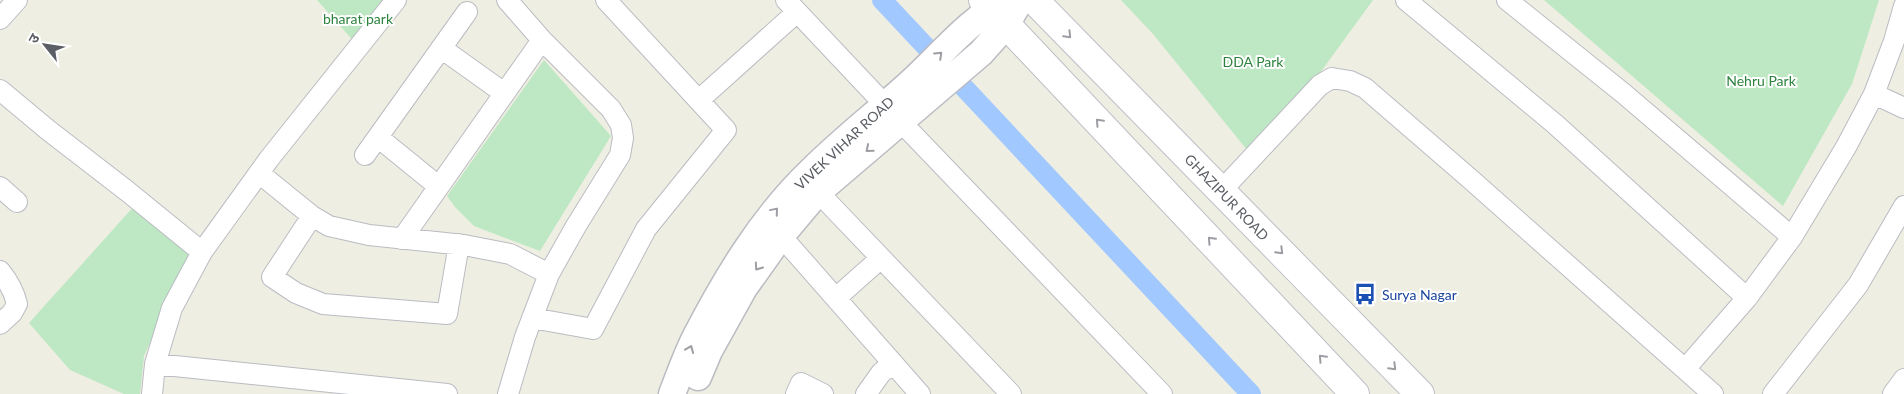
<svg xmlns="http://www.w3.org/2000/svg" width="1904" height="394" viewBox="0 0 1904 394" font-family="Lato,'Noto Sans Devanagari',sans-serif">
	<style>
		.green { fill: #bde8c3 }
		.lines { fill: none; stroke-linecap: round; stroke-linejoin: round }
		.canal { stroke: #a2c9ff; stroke-width: 20 }
		.minor-casing { stroke: #babcc3; stroke-width: 22 }
		.tertiary-casing { stroke: #babcc3; stroke-width: 29 }
		.secondary-casing { stroke: #bdbfc7; stroke-width: 30 }
		.minor { stroke: #fff; stroke-width: 20 }
		.tertiary { stroke: #fff; stroke-width: 26 }
		.secondary { stroke: #fff; stroke-width: 28 }
		.oneway { stroke: #9d9ea3 }
		.labels { text-anchor: middle; dominant-baseline: central; stroke-width: 4; stroke-linejoin: round; paint-order: stroke }
		.park-label { font-size: 14px; fill: #2d823e; stroke: #fff }
		.street-label { font-size: 14px; fill: #5b5e65; stroke: #fff }
		.transit-label { font-size: 14px; fill: #164399; stroke: #fff; text-anchor: start }
	</style>
	<rect width="100%" height="100%" fill="#efeee2"/>
	<path class="green" d="M317,0H398L357,45Z
		M1121,0H1373L1256,161L1153,34Z
		M1544,0H1879L1852,84L1783,206Z
		M544,60L611,136L540,251L474,226L455,207L447,196Z
		M136,204L194,246L144,356L140,394H124L70,370L29,323Z"/>
	<g class="lines">
		<path class="canal" d="M882,0L1251,394"/>
		<g class="minor-casing">
			<path id="minor" d="M507,0L542,40L611,109L621,125L623,138L620,155L576,226L549,274L525,337L508,394
				M786,0L901,122L1162,394
				M1406,0L1555,124L1747,298
				M1507,0L1623,93L1792,237
				M0,19L17,0
				M441,48L504,93
				M0,90L48,130L127,191L202,252
				M1874,94L1904,108
				M699,100L797,12
				M379,138L438,186
				M365,155L467,12
				M259,173L312,216L329,226L369,235L464,245L510,254L549,274
				M0,187L17,202
				M1221,191L1320,85L1332,78L1350,81L1365,88L1468,177L1713,394
				M818,192L1011,394
				M312,216L272,277L296,293L323,304L447,314L459,244
				M781,236L920,394
				M402,239L542,40
				M0,271C9,282 14,291 17,304L12,313L0,324
				M836,298L881,258
				M532,318L593,329L646,229L726,130L606,0
				M155,364L447,394
				M1686,368L1747,298L1792,237L1846,147L1874,94L1894,41L1904,6
				M152,394L155,364L172,308L202,252L269,159L396,0
				M796,394L801,383L823,394
				M866,394L881,373L893,363
				M1773,394L1858,285L1904,206
				M1893,394L1904,379"/>
		</g>
		<g class="tertiary-casing">
			<path id="tertiary" d="M698,377L709,351L744,288L781,236L818,192L981,53L1006,25L1017,6
				M672,394C679,376 686,356 695,338C726,278 762,218 811,171C842,140 877,113 910,83C941,55 969,19 1007,0"/>
		</g>
		<g class="secondary-casing">
			<path id="secondary" d="M983,0L1355,394
				M1034,0L1420,394"/>
		</g>
		<use href="#minor" class="minor"/>
		<use href="#tertiary" class="tertiary"/>
		<use href="#secondary" class="secondary"/>
	</g>
	<defs><path id="oneway-chevron" d="M-2-3.5L2.5 0L-2 3.5" fill="none" stroke-width="1.6" stroke-linecap="round" stroke-linejoin="round" transform="scale(1.25)"/></defs>
	<g class="oneway">
		<use href="#oneway-chevron" transform="translate(1068 35) rotate(46)"/>
		<use href="#oneway-chevron" transform="translate(939 55) rotate(-44)"/>
		<use href="#oneway-chevron" transform="translate(1099 122) rotate(-133)"/>
		<use href="#oneway-chevron" transform="translate(869 149) rotate(140)"/>
		<use href="#oneway-chevron" transform="translate(775 211) rotate(-50)"/>
		<use href="#oneway-chevron" transform="translate(1211 240) rotate(-133)"/>
		<use href="#oneway-chevron" transform="translate(1280 251) rotate(45)"/>
		<use href="#oneway-chevron" transform="translate(758 267) rotate(125)"/>
		<use href="#oneway-chevron" transform="translate(690 349) rotate(-68)"/>
		<use href="#oneway-chevron" transform="translate(1322 358) rotate(-133)"/>
		<use href="#oneway-chevron" transform="translate(1393 367) rotate(45)"/>
	</g>
	<defs>
		<g id="bus-bare" transform="scale(1.725)"><path d="M-5-6H5V4H4V6H2V4H-2V6H-4V4H-5ZM-3.5-4V0h7V-4ZM-3.5 1.2v1.5H-2V1.2ZM2 1.2v1.5H3.5V1.2Z" fill="#1a4fb4" stroke="#fff" stroke-width="2.5" paint-order="stroke"/></g>
	</defs>
	<g fill-rule="evenodd">
		<use href="#bus-bare" x="1365" y="294"/>
	</g>
	<g class="labels">
		<g class="park-label">
			<text x="358" y="18">bharat park</text>
			<text x="1253" y="61">DDA Park</text>
			<text x="1761" y="80">Nehru Park</text>
		</g>
		<g class="street-label">
			<text transform="translate(844 143) rotate(-43)">VIVEK VIHAR ROAD</text>
			<text transform="translate(1227 197) rotate(46)">GHAZIPUR ROAD</text>
		</g>
		<g class="transit-label">
			<text x="1382" y="294">Surya Nagar</text>
		</g>
	</g>
	<g transform="translate(45 45) rotate(300)" stroke="#ffffff" stroke-width="4" paint-order="stroke">
	<path d="M0-4L9 19L0 12L-9 19Z" fill="#5b5e65"/>
	<text y="-8" font-size="14" font-weight="bold" text-anchor="middle" fill="#5b5e65">उ</text>
	</g>
</svg>
